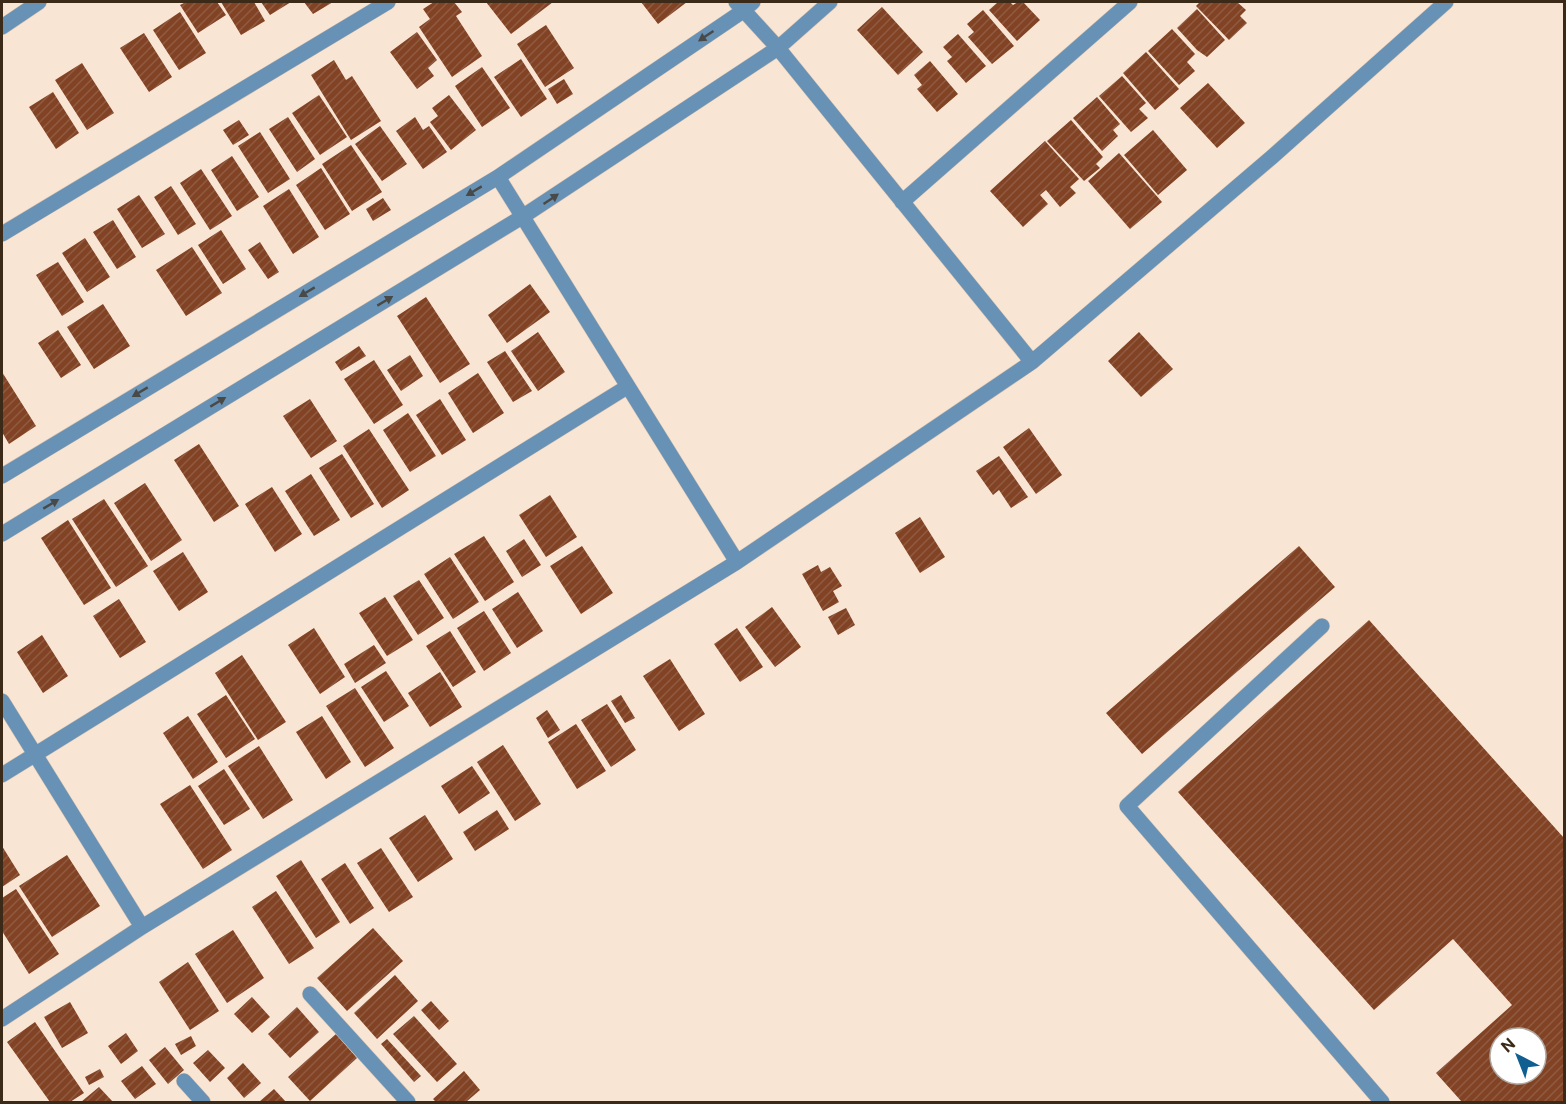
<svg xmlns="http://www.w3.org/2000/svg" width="1566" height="1104" viewBox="0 0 1566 1104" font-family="'Public Sans',sans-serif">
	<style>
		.building { fill: url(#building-hatch); fill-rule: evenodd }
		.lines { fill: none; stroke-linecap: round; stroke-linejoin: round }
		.minor-casing { stroke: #d6c3b2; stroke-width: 16 }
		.minor { stroke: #6892b5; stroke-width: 15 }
		.oneway { fill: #494947 }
	</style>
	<defs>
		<pattern id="building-hatch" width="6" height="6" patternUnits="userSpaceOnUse" patternTransform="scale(1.5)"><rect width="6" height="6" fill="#824224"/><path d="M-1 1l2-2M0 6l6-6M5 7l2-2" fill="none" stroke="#8f5b42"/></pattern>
	</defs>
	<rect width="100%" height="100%" fill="#f8e5d4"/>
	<path class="building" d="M186,2H217L226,15L198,33L180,5Z
		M221,2H254L265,21L241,35Z
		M261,2H291L270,15Z
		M304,2H333L313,14Z
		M434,2H454L462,12L456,16L482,56L452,77L419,27L430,19L423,9Z
		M486,2H553L511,34Z
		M641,2H687L658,24Z
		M998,2H1010L1013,5L1018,2H1023L1040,20L1017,41L989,10Z
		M1200,2H1237L1246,10L1240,16L1247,23L1229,40L1196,6Z
		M882,7L923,52L898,75L857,30Z
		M1197,9L1225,40L1207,57L1197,50L1177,28Z
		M983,10L1014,46L992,64L968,37L974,32L967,24Z
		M180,12L206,53L179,70L153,30Z
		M546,25L574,68L545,87L517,44Z
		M1172,29L1195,54L1187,62L1195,71L1179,85L1148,51Z
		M417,32L437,60L428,68L434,76L417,89L390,52Z
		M144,33L172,77L149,92L120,48Z
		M958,34L986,66L966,83L947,61L952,57L943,47Z
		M1146,52L1179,89L1155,110L1123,73Z
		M521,59L547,99L521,117L494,77Z
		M334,60L346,80L352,76L381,121L351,140L311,75Z
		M930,61L958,94L937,112L917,89L922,85L914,75Z
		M82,63L114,113L87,130L55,80Z
		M482,67L510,108L482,127L455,86Z
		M1122,76L1146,103L1139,109L1148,118L1131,132L1099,96Z
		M564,79L573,94L557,104L548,89Z
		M1208,83L1245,123L1217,148L1180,108Z
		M53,92L79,133L56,149L29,107Z
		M319,95L347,137L320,155L292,113Z
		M449,95L476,130L451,150L430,122L438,116L432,108Z
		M1097,97L1120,124L1113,130L1118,136L1102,151L1073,118Z
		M288,117L315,159L297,172L269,129Z
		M415,117L423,130L429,126L447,152L423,169L396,131Z
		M239,120L249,135L233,145L223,130Z
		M1071,120L1103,157L1096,164L1100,168L1084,181L1047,141Z
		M380,126L407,164L382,181L355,144Z
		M1153,130L1187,170L1158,195L1124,155Z
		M260,132L290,179L268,193L238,146Z
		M1045,141L1079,179L1070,187L1076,193L1060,207L1046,190L1040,195L1048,204L1023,227L990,191Z
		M351,145L382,192L352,211L322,164Z
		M1119,153L1162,202L1130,229L1088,181Z
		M232,156L259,197L237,211L211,170Z
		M321,168L350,214L325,230L296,185Z
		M201,169L232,216L210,230L180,183Z
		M171,186L196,224L178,235L154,197Z
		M289,189L319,237L293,254L263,206Z
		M139,195L165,234L142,248L117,209Z
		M383,198L391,210L373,221L366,209Z
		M113,220L136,257L117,269L93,232Z
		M221,230L246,269L223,284L198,245Z
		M85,238L110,277L87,292L62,253Z
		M260,242L279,272L268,279L248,250Z
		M192,247L222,293L186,316L156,270Z
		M58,262L84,302L62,316L36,275Z
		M530,284L550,312L507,343L488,315Z
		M426,297L470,364L440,383L397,316Z
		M103,304L130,346L94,369L67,327Z
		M58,330L81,365L61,378L38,343Z
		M538,332L565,372L538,391L511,351Z
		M1139,332L1173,369L1141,397L1108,361Z
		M359,346L366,356L341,371L335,362Z
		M505,351L532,391L513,402L487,362Z
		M410,355L423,376L401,391L387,370Z
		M374,360L403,405L374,424L344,379Z
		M2,372L36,426L9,444L2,432Z
		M478,373L504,413L473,433L448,393Z
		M310,399L337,441L311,458L283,416Z
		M440,399L466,440L442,455L416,415Z
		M408,413L436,456L410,472L383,430Z
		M1029,428L1062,475L1036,494L1003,447Z
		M369,429L409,490L382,508L343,446Z
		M199,444L239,506L214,522L174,460Z
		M342,454L374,504L351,518L319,468Z
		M999,456L1028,497L1011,508L999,490L993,495L976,471Z
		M311,474L340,520L314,536L285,491Z
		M145,483L182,540L151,561L114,503Z
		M272,487L302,534L275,552L245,504Z
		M550,495L577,537L546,557L519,515Z
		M104,499L148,566L116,587L72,519Z
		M920,517L945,557L920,573L895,533Z
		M68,520L111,588L84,605L41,538Z
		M484,536L514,582L485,601L454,554Z
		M524,539L541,565L522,577L506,551Z
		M582,546L613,593L581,614L550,566Z
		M1299,546L1335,587L1142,754L1106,713Z
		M183,552L208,592L179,611L153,571Z
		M450,557L479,602L453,619L424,574Z
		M818,565L821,572L830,567L842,586L833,591L839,602L823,611L802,574Z
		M419,580L444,618L418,635L393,596Z
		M518,592L543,631L517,648L492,609Z
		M385,597L413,640L387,656L359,613Z
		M119,599L146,642L120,658L93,616Z
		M772,607L801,647L775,667L745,627Z
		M846,608L855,625L838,635L828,617Z
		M484,611L511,653L484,671L457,628Z
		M1369,620L1564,838V1102H1462L1436,1073L1512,1005L1453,939L1374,1010L1178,792ZM1500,1038H1536V1074H1500Z
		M314,628L345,677L320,694L288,645Z
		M737,628L763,667L740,682L714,644Z
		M450,631L476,672L453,687L426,646Z
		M42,635L68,676L43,693L17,652Z
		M374,645L386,663L355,683L344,664Z
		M242,655L286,722L258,740L215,673Z
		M670,659L705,714L679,731L643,676Z
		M386,671L409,706L384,722L361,687Z
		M440,672L462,707L430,727L408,693Z
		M355,688L394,748L365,767L326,706Z
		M226,695L255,739L226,758L197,714Z
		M621,695L635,718L625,723L611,701Z
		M607,704L636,750L611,767L581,720Z
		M547,710L560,730L548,738L536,718Z
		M188,716L218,762L193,779L163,733Z
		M322,716L351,762L326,779L296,732Z
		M576,724L606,771L577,789L548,742Z
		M503,745L541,804L515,821L477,762Z
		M259,746L293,800L263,819L228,766Z
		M472,766L490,793L459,814L441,786Z
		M224,769L250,809L224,825L198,786Z
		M190,785L232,850L203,869L160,804Z
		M497,810L509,829L475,851L463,832Z
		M425,815L453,859L418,882L389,838Z
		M2,846L20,875L2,887Z
		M381,848L413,897L389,912L357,863Z
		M67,855L100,906L52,937L19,886Z
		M301,860L340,922L316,938L276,876Z
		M345,863L374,908L350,924L321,879Z
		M16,889L59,954L29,974L2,931V898Z
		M276,891L314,948L289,964L252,907Z
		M373,928L403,961L347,1011L317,978Z
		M233,930L264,978L227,1003L195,954Z
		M188,962L219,1011L190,1030L159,982Z
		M395,975L418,1001L377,1039L354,1013Z
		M252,997L270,1017L252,1033L234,1014Z
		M431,1001L449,1021L439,1030L421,1010Z
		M70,1002L88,1033L62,1048L44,1017Z
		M297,1007L319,1032L290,1058L268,1034Z
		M414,1016L457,1064L437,1082L393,1034Z
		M35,1022L84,1093L70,1102H50L7,1042Z
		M126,1033L138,1051L121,1064L108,1046Z
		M336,1034L357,1058L310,1101L288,1077Z
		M191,1036L196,1046L181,1055L175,1044Z
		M387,1039L421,1076L414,1082L381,1044Z
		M165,1047L184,1070L168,1084L149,1060Z
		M208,1050L225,1068L210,1082L193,1063Z
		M243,1063L261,1083L244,1098L227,1078Z
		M142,1066L156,1084L135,1099L121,1081Z
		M100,1069L104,1077L89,1085L85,1077Z
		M464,1071L480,1090L466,1102H436L433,1099Z
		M99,1087L113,1102H81Z
		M274,1089L286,1102H259Z"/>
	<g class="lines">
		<g class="minor-casing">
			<path id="minor" d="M736,2L778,48L1032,362
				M2,27L39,2
				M498,177L737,562
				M902,202L1130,2
				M2,234L388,2
				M2,476L498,177L743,11L753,2
				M2,534L522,217L778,48L830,2
				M1322,626L1127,806L1382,1102
				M2,701L142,927
				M2,775L627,387
				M310,994L408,1102
				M2,1019L142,927L737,562L1032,362L1272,157L1446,2
				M184,1081L203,1102"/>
		</g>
		<use href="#minor" class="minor"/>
	</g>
	<defs><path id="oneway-solid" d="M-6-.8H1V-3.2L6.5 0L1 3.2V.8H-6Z" transform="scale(1.5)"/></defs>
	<g class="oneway">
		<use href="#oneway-solid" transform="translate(706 36) rotate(146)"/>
		<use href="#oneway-solid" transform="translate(474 191) rotate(149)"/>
		<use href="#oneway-solid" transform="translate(551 199) rotate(-34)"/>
		<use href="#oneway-solid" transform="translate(307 292) rotate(149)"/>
		<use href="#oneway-solid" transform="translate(385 301) rotate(-31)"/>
		<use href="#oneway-solid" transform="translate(140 392) rotate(149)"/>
		<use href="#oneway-solid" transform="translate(218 402) rotate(-31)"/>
		<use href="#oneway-solid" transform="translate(51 504) rotate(-31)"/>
	</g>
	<rect width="1566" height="1104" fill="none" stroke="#3c2a18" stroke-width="6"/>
	<g transform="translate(1518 1056) rotate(318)"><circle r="28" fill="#ffffff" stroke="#b1aaa3" stroke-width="1.5"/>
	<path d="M0-4.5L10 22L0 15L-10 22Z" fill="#115e91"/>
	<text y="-9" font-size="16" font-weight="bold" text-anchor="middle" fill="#3c2a18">N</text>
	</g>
</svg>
